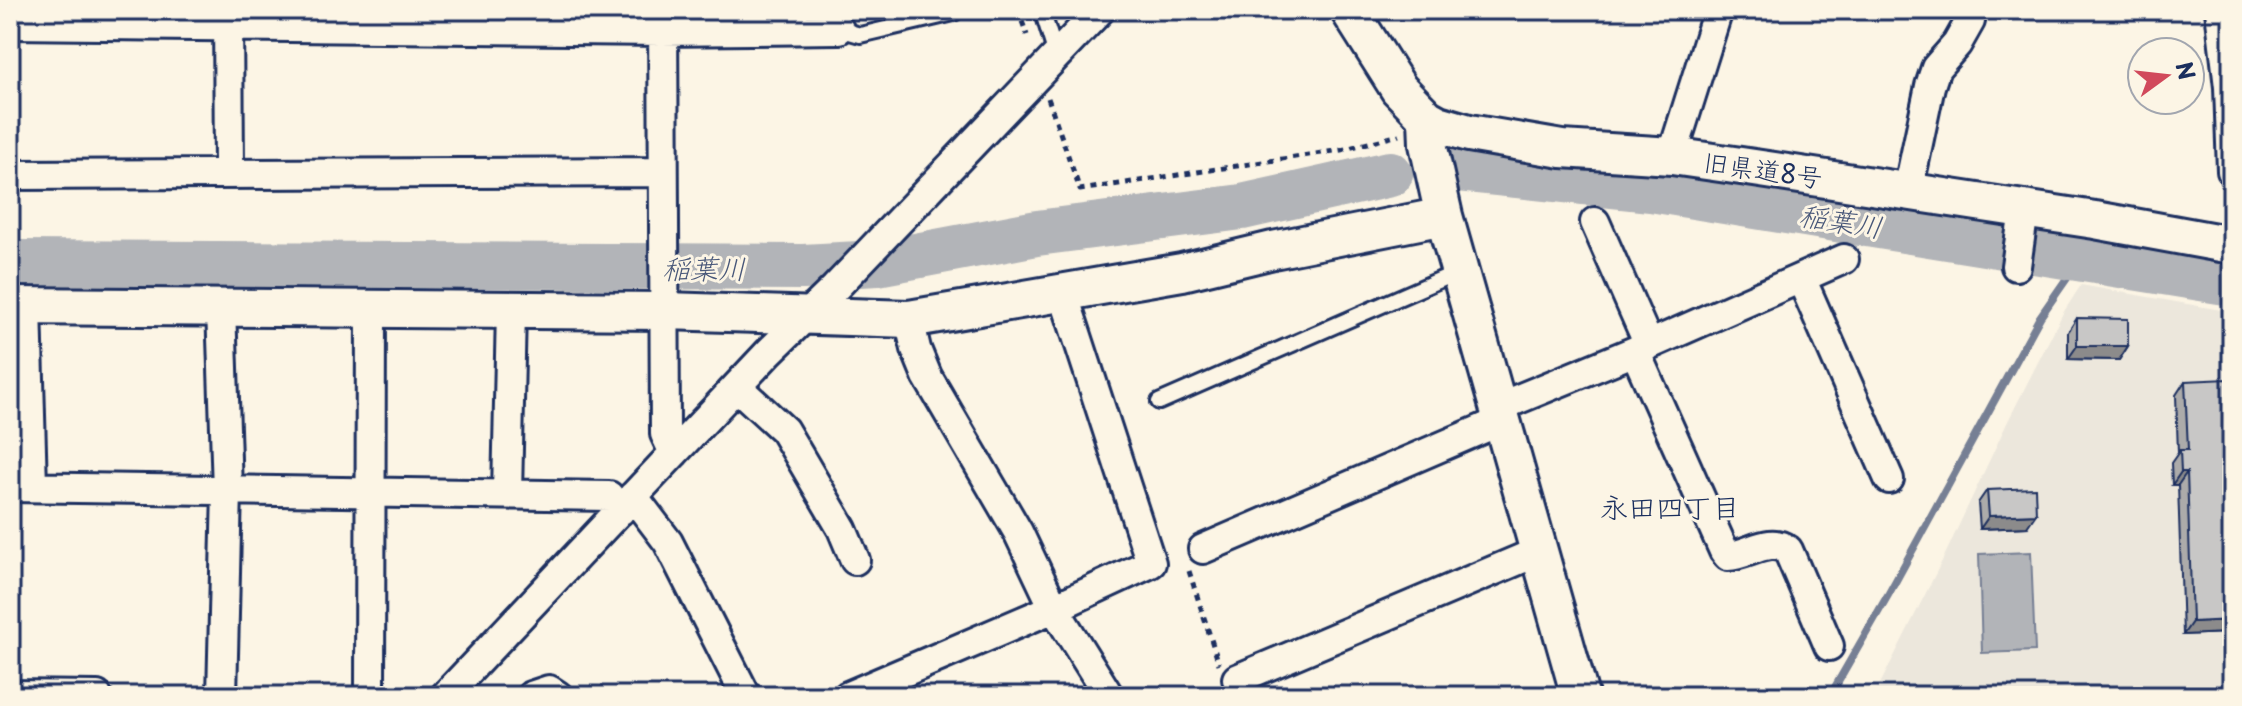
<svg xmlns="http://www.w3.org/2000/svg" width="2242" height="706" viewBox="0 0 2242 706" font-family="'Playpen Sans','Klee One',sans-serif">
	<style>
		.built { fill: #ece7dc }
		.water { fill: #b2b4b8; stroke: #767f94; stroke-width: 2 }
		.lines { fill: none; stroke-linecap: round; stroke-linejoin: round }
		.stream { stroke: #767f94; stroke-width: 8 }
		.river { stroke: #b2b4b8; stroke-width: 46 }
		.service-casing { stroke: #1b2f5e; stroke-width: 20 }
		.minor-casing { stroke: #1b2f5e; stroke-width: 34 }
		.tertiary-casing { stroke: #1b2f5e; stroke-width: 42 }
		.path { stroke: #1b2f5e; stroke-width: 5; stroke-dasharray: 6 6; stroke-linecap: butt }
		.service { stroke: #fcf5e5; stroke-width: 14 }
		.minor { stroke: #fcf5e5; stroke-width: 28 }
		.tertiary { stroke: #fcf5e5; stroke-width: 36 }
		.wall { fill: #acabaa; stroke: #1b2f5e; stroke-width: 2 }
		.shaded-wall { fill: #8c8b8b; stroke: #1b2f5e; stroke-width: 2 }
		.building { fill: #c8c7c6; stroke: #1b2f5e; stroke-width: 2 }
		.labels { text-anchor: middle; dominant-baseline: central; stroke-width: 6; stroke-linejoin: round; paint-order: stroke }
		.street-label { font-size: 26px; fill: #1b2f5e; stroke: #fcf5e5 }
		.water-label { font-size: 28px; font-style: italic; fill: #485779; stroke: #fcf5e5 }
		.neighbourhood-label { font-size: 28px; fill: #1b2f5e; stroke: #fcf5e5 }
	</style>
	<rect width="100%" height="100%" fill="#fcf5e5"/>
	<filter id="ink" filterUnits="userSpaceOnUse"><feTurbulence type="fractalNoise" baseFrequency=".0125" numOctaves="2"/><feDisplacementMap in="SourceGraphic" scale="16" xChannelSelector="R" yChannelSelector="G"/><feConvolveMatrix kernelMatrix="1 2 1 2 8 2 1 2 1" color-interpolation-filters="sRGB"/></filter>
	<g filter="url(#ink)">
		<path class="built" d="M2081,285L2232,312V696H1874L1944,557L2007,423L2063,313Z"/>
		<path class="water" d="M2031,552L2035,651L1982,653L1979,554Z"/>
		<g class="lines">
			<path class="stream" d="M1830,696L1888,595L2040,317L2081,258"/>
			<path class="river" d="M1448,168L1651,189L2232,283
				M10,263L803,267L878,263L1037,233L1242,207L1390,174"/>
			<g class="service-casing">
				<path id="service" d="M1042,10L1056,55
					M839,29L860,35L954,13
					M1159,402L1460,271"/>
			</g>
			<g class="minor-casing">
				<path id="minor" d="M228,10L229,172
					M663,10L665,434L674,453
					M2220,10L2229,87L2232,171
					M10,24L662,31L839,29
					M1672,156L1718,10
					M10,175L663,172
					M1908,191L1930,86L1936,68L1957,44L1970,21L1972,10
					M1595,222L1649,345
					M2016,266L2024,210
					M1801,278L1889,479
					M27,307L32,487
					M221,307L227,490L222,696
					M909,319L916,349L927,376L1018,532L1054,608L1109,696
					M1635,351L1724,551L1728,556C1749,555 1769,536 1788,550L1829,646
					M737,387L784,430L842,529L855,560
					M1499,407L1635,351L1844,259
					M10,487L609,496L620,511
					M507,494L511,310
					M633,496L668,542L746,696
					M1203,549L1503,420
					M1237,679L1540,551
					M10,695L97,696
					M370,696L371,308
					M445,696L769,352L835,288L1100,10
					M531,696L549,690L558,696
					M848,696L1054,608L1151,563L1063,293"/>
			</g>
			<g class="tertiary-casing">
				<path id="tertiary" d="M1349,10L1399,89L1427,118L1438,124L1469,133L1562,149L1672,156L1741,166L2095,220L2232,245
					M1427,118L1428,144L1444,216L1580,696
					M10,306L666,311L909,319L1182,272L1273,250L1444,216"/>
			</g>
			<path class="path" d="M1018,10L1027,35
				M1048,98L1080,190L1341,150L1399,135
				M1189,571L1219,664"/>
			<use href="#service" class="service"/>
			<use href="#minor" class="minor"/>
			<use href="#tertiary" class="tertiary"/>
		</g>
		<path class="wall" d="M2077,318L2128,346L2119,360L2068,359V332Z
			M2185,381L2230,408H2232V504H2229L2232,578V683H2229L2227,633L2183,635L2178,485H2172L2171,463L2178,453L2176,395Z
			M1987,490L2027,527L1980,529L1978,503Z"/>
		<path class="shaded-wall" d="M2077,346H2128L2119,360L2068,359Z
			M2181,472H2187L2178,485H2172Z
			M2229,491H2232V504H2220Z
			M2036,514L2027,527L1980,529L1989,516Z
			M2232,620V626L2227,633L2183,635L2192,622Z"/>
		<path class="building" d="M2077,318L2128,319V346H2077Z
			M2229,379L2230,408H2232V491H2229L2232,620L2192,622L2187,472H2181L2180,450H2188L2185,381Z
			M2035,488L2036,514L1989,516L1987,490Z"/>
	</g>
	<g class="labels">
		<g class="street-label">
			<text transform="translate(1763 169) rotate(8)">旧県道8号</text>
		</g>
		<g class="water-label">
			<text transform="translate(1841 220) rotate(9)">稲葉川</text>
			<text x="704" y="267">稲葉川</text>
		</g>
		<g class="neighbourhood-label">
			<text x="1670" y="506">永田四丁目</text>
		</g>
	</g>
	<rect width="2242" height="706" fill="none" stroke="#fcf5e5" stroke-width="40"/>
	<rect x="20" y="20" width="2202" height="666" fill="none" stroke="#1b2f5e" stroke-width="3" filter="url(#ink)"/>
	<g transform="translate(2166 76) rotate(75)"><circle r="38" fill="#fcf5e5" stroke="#a2a6af" stroke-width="2"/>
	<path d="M0-6L14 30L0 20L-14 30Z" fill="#d1495b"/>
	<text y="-12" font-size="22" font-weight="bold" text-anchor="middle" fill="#1b2f5e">N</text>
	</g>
</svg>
